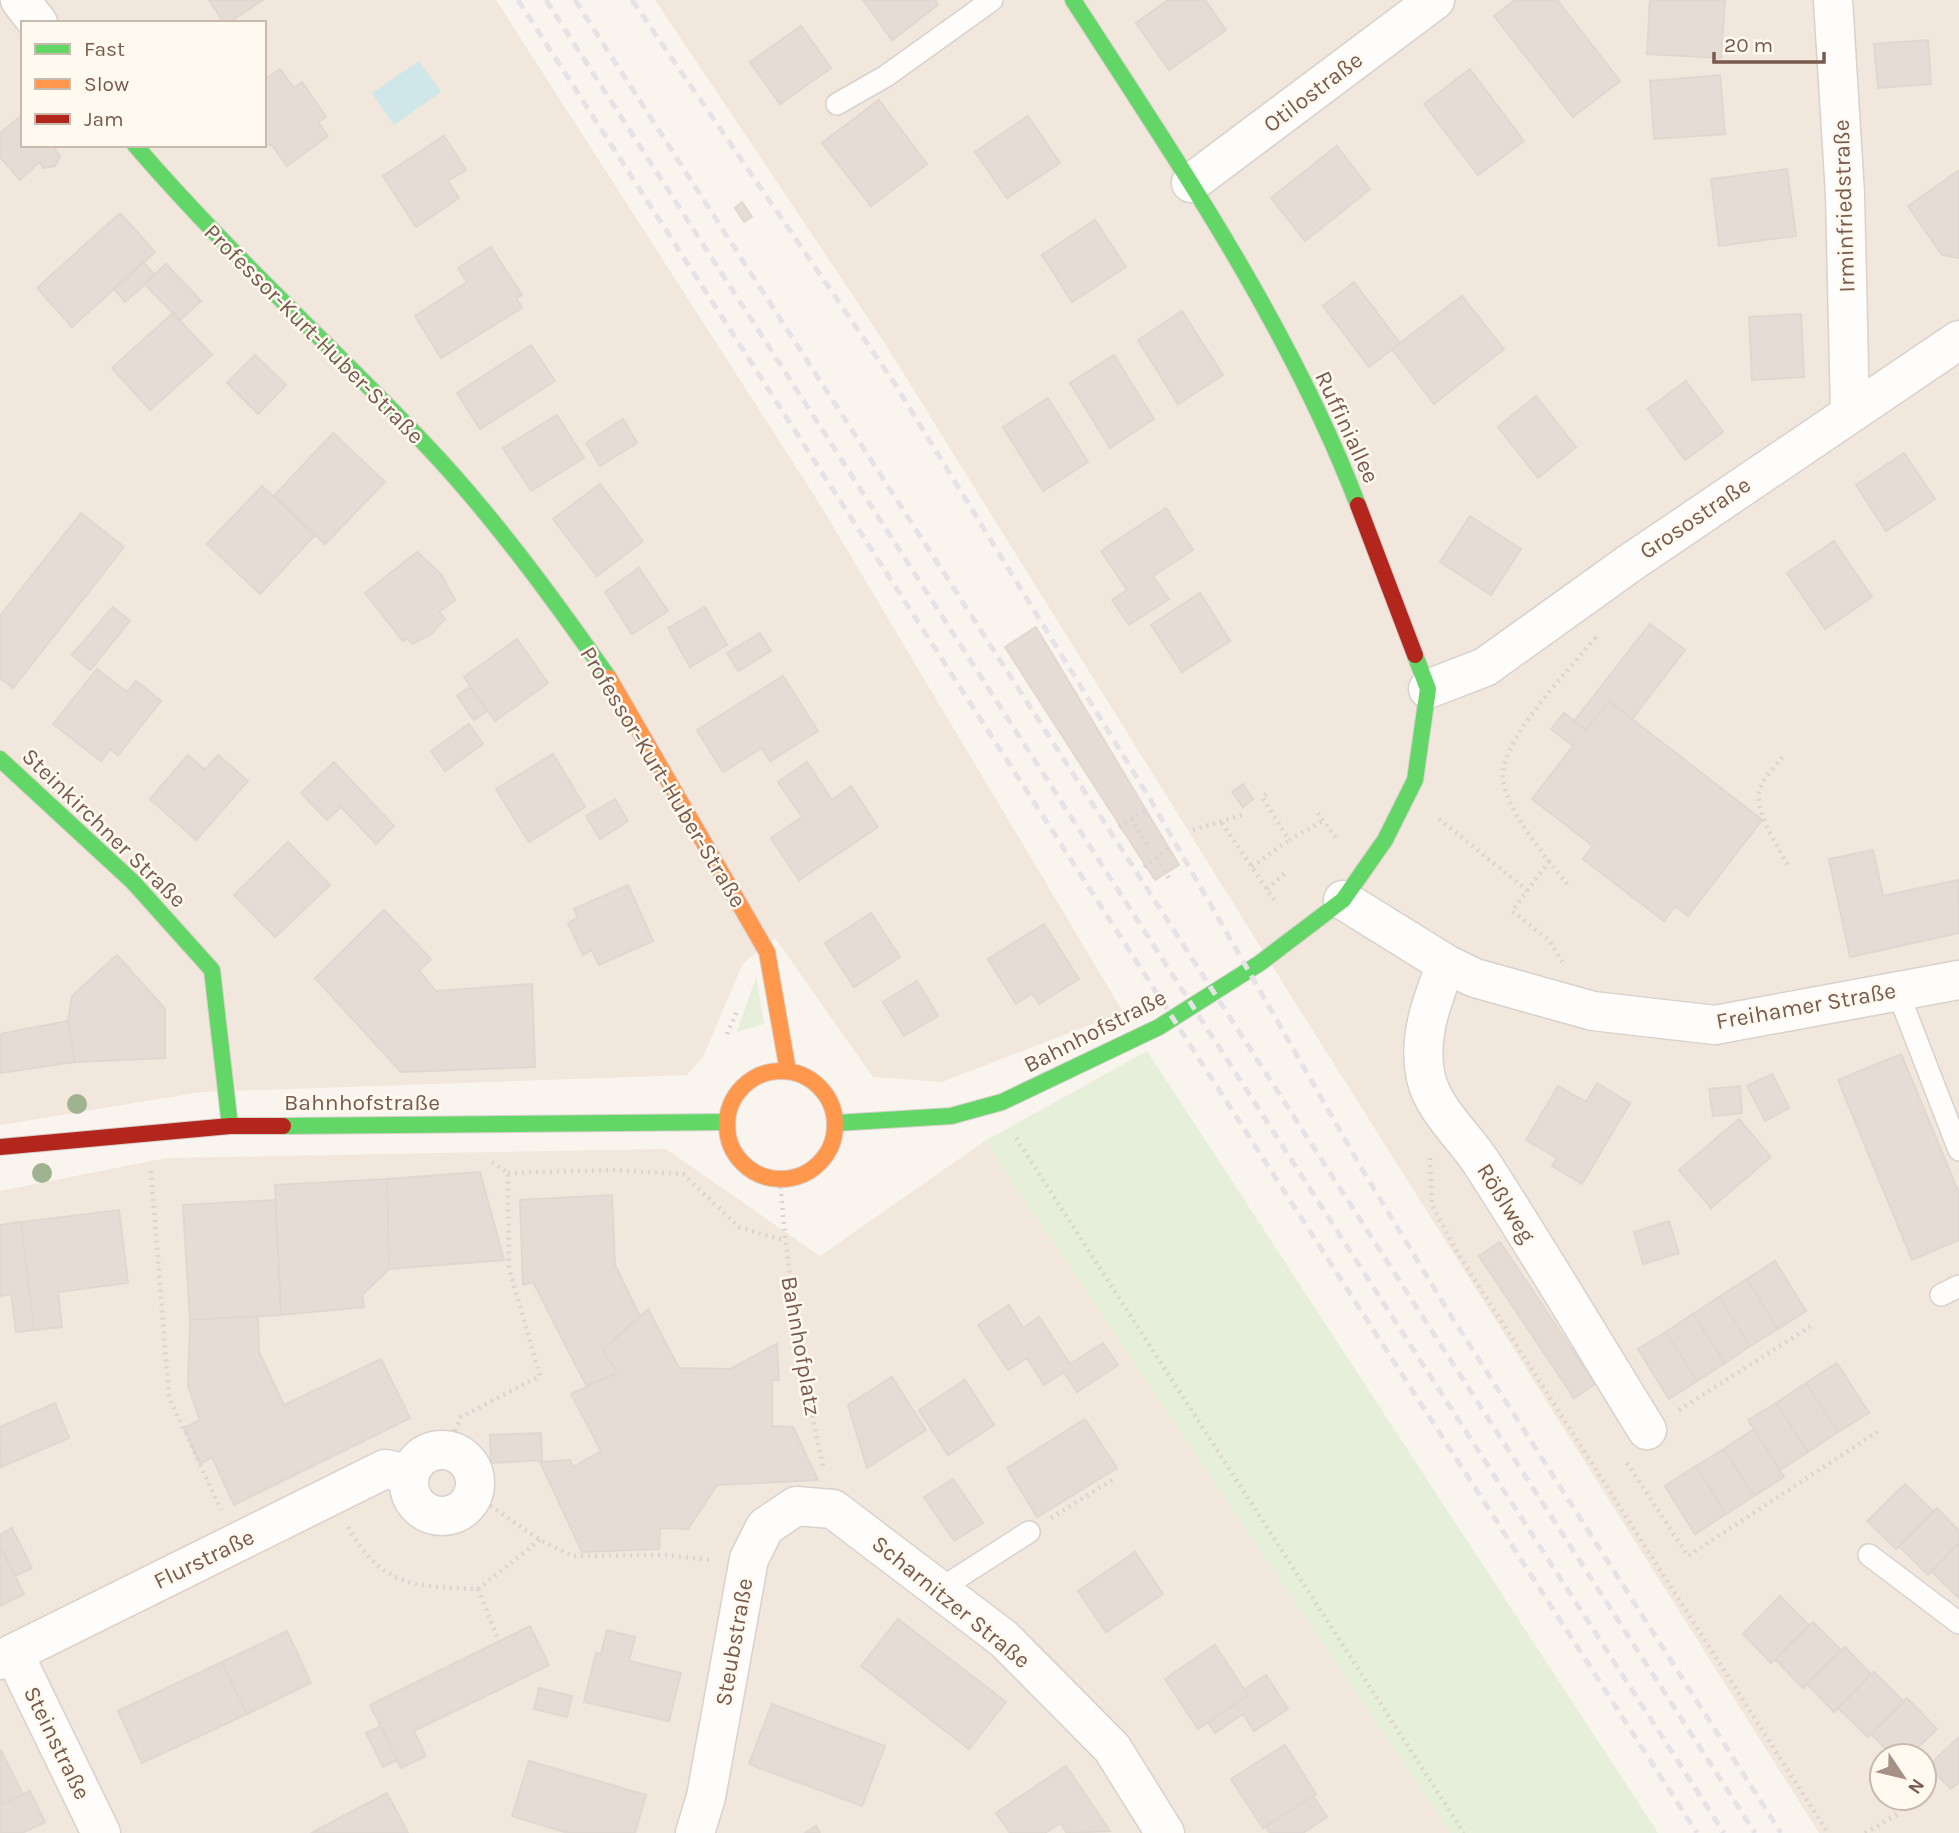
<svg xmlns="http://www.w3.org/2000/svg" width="1959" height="1833" viewBox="0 0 1959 1833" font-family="Karla,sans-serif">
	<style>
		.residential { fill: #f1e7dc; fill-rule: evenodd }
		.green { fill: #e6efd9 }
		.water { fill: #cfe7e9 }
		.building { fill: #e5ddd5; stroke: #e2d7d0; stroke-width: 2 }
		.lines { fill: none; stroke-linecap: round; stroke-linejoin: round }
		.lane-casing { stroke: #d8d1cc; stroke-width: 24 }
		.street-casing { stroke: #d8d1cc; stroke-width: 41 }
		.fast-casing { stroke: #d8d0ca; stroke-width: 18 }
		.slow-casing { stroke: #d8d0ca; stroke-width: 18 }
		.jam-casing { stroke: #d8d0ca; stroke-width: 18 }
		.path { stroke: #dbd3cf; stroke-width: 4.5; stroke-dasharray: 2 5; stroke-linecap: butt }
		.lane { stroke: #fefdfc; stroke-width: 21 }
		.street { stroke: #fefdfc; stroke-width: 38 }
		.fast { stroke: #63d668; stroke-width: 16 }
		.slow { stroke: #ff974d; stroke-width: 16 }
		.jam { stroke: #b3261e; stroke-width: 16 }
		.rail { stroke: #e6e3e6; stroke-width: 5; stroke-dasharray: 10 7; stroke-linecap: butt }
		.tree { fill: #9fb390 }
		.labels { text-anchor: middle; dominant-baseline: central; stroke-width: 5; stroke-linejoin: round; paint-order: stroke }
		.street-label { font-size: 23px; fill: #785b4c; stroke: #fff9f0 }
	</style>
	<rect width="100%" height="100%" fill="#f9f4ee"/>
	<path class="residential" d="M0,0H496L819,503L1123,1012L942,1082L873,1077L775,938L743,963L703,1057L687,1075L202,1092L0,1125ZM23,23H264V145H23Z
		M655,0H1959V1833H1819L1288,991L882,339ZM1882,1756H1924V1798H1882Z
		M985,1141L1450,1833H0V1191L166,1158L666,1149L820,1256Z"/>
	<path class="green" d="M756,977L764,1024L737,1032Z
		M1147,1051L1658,1833H1450L985,1141Z"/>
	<path class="water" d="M419,61L441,92L394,125L372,93Z"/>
	<path class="building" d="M209,0H263L228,23H224Z
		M863,0H935L938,5L892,40Z
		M1168,0H1205L1226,30L1169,70L1136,23Z
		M1515,0H1557L1620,81L1573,117L1494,16Z
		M1650,0H1725L1721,58L1647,54Z
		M801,26L831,68L780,104L750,62Z
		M1928,40L1931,84L1878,88L1874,44Z
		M280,69L294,88L302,82L326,117L318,122L328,136L287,166L272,145H259H264V80Z
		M1470,69L1524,141L1478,175L1424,104Z
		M1720,75L1725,134L1654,139L1650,81Z
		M879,100L927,164L871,206L822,143Z
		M23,114V145H59L55,149L60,156L55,166L44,168L39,162L20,180L0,157V133Z
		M1028,116L1060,163L1007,198L975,152Z
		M444,136L466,170L448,181L459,198L416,227L383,176Z
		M1337,146L1370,189L1305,241L1271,198Z
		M1787,169L1796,236L1719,246L1711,179Z
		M1958,171L1959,172V258L1942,255L1908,206Z
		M742,202L752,217L744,222L735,208Z
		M120,213L155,252L72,327L37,288Z
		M1095,220L1126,267L1072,302L1042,255Z
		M491,247L522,295L516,298L522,308L441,358L415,316L467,282L458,268Z
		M143,262L155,275L125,302L114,289Z
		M166,264L201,301L180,320L144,284Z
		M1354,282L1400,343L1369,367L1323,306Z
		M1462,296L1504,349L1434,404L1392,349Z
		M1182,311L1223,375L1178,404L1138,340Z
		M173,313L212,355L150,410L112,368Z
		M1801,314L1804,377L1752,380L1749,317Z
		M531,345L555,381L480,429L457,393Z
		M255,355L286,385L258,414L227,383Z
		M1114,355L1154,419L1110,448L1070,383Z
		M1686,381L1723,432L1685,460L1648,409Z
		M1536,396L1576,447L1538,478L1498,427Z
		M1048,398L1088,462L1043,491L1003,427Z
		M557,415L584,458L531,491L503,448Z
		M623,419L637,443L600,466L586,443Z
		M333,433L385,482L325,544L274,496Z
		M1904,453L1935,499L1886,531L1856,485Z
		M600,484L643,541L597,576L553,519Z
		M262,486L315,535L260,594L207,544Z
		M1166,508L1193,550L1153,576L1169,599L1129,625L1112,600L1127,590L1101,551Z
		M81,513L124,547L13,688L0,678V616Z
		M1470,516L1521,549L1491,595L1440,562Z
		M1834,541L1872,597L1825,629L1787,573Z
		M417,552L441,574L455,600L439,612L445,619L430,635L412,644L407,638L403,641L365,593Z
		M639,568L668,611L632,634L605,592Z
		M1200,593L1230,641L1182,672L1151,625Z
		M113,607L130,621L90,670L72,655Z
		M705,607L727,645L690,667L668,628Z
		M1650,624L1685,650L1632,719L1609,701L1586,730L1574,721Z
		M1036,627L1179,865L1155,880L1005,647Z
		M760,633L771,651L738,671L727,653Z
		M517,639L548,683L495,721L464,677Z
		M97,669L127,692L136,681L161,701L118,755L110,749L101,761L53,724Z
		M783,676L818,731L770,761L762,748L723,772L697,730Z
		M470,687L487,711L474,720L457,696Z
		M1609,701L1762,820L1688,916L1675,906L1664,921L1583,859L1593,846L1532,799L1573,746L1551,729L1564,713L1586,730Z
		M469,724L483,744L445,771L431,751Z
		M553,754L585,807L529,842L496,789Z
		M188,755L205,770L218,755L248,781L196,840L150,799Z
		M334,762L394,826L376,844L341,807L327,820L301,793Z
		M807,762L832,800L851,786L878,827L799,880L771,838L802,817L778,782Z
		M1243,784L1253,799L1243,807L1232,792Z
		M615,799L628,821L600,839L586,816Z
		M288,842L330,885L275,937L234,895Z
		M1873,850L1883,896L1958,880L1959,933L1850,957L1829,859Z
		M628,885L653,941L599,965L592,950L583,955L568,923L578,918L574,909Z
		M384,910L431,959L419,971L436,991L532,984L535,1067L401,1072L315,978Z
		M871,913L900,957L854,987L825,943Z
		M1044,924L1079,979L1039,1004L1032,993L1016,1004L988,959Z
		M117,955L165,1009V1058L75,1062L68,1021L72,996Z
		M917,981L938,1016L904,1036L883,1002Z
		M68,1021L75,1062L0,1073V1034Z
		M1901,1054L1959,1193V1240L1912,1260L1838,1080Z
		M1772,1074L1789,1108L1765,1121L1747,1086Z
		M1597,1083L1630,1103L1582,1184L1552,1166L1557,1158L1526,1140L1558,1086L1586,1102Z
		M1740,1086L1742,1113L1713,1116L1709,1089Z
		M1739,1119L1771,1157L1711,1208L1679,1170Z
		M480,1172L504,1260L389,1269L387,1179Z
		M387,1179L389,1269L362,1295L364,1307L281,1315L275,1185Z
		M612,1195L615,1265L640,1316L603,1350L617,1373L586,1385L533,1282L523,1285L520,1200Z
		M275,1200L281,1315L190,1320L183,1205Z
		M119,1210L128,1283L58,1292L62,1327L34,1330L21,1222Z
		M1669,1221L1679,1253L1643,1264L1634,1232Z
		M21,1222L34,1330L16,1332L11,1294L0,1296V1225Z
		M1500,1242L1595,1384L1574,1398L1479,1256Z
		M1775,1261L1806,1311L1778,1329L1747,1279Z
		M1747,1279L1778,1329L1750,1346L1719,1297Z
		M1719,1297L1750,1346L1725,1363L1693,1314Z
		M1009,1305L1023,1328L1039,1317L1070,1364L1103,1343L1118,1365L1077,1392L1064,1372L1044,1385L1027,1358L1008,1370L978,1325Z
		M648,1309L679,1368L730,1369L777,1344L779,1380H772V1426L793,1427L818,1480L717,1485L688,1529L660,1528L659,1549L582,1552L540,1462L570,1460L573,1467L601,1451L571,1394L617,1373L603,1350Z
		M1693,1314L1725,1363L1697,1381L1666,1332Z
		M258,1316L259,1352L284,1405L381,1359L410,1418L234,1505L212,1457L200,1464L184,1428L200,1420L188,1386L190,1320Z
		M1666,1332L1697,1381L1669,1399L1638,1349Z
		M1837,1363L1869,1413L1838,1432L1806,1383Z
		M892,1377L926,1430L867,1468L848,1405Z
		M965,1380L994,1425L948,1455L919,1410Z
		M1806,1383L1838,1432L1808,1452L1776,1403Z
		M55,1403L69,1438L1,1467L0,1427Z
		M1776,1403L1808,1452L1780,1470L1748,1420Z
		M1085,1419L1117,1468L1037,1517L1007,1468Z
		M1754,1429L1784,1477L1754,1496L1724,1449Z
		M541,1433L542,1460L491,1463L490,1435Z
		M1724,1449L1754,1496L1726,1514L1696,1466Z
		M1696,1466L1726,1514L1695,1534L1665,1486Z
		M953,1479L983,1523L954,1541L924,1497Z
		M1905,1484L1934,1512L1896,1549L1867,1521Z
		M1937,1508L1959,1531V1543L1928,1575L1899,1546Z
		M12,1528L32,1568L15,1576L0,1546V1535Z
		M1959,1543V1598L1931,1571Z
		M0,1547L24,1594L0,1606Z
		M1135,1552L1163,1594L1106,1632L1078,1591Z
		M1780,1596L1809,1625L1771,1663L1743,1634Z
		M898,1619L1006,1702L969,1749L861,1666Z
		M1813,1622L1841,1650L1803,1688L1775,1659Z
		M530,1626L549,1665L414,1731L426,1756L401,1768L370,1705Z
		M607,1630L635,1637L629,1661L681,1673L669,1721L584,1702L596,1653L601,1654Z
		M287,1631L311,1683L247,1714L222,1662Z
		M1215,1645L1248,1695L1198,1729L1165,1679Z
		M1845,1647L1871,1674L1834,1712L1807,1684Z
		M222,1662L247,1714L142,1763L118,1711Z
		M1874,1672L1904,1702L1868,1737L1838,1708Z
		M1266,1675L1288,1709L1254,1731L1243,1714L1215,1733L1208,1722L1248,1695L1245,1689Z
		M539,1688L572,1696L567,1717L534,1709Z
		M1907,1698L1937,1729L1909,1756H1893L1871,1734Z
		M772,1704L885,1746L862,1806L749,1764Z
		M381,1726L397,1760L383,1767L366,1733Z
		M1959,1737V1782L1951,1789L1928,1766Z
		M1285,1745L1316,1794L1263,1828L1231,1779Z
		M0,1749L23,1794L0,1805Z
		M529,1761L646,1795L635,1833H568L512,1816Z
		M1066,1766L1110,1831L1067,1833L1060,1823L1045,1833H1010L996,1813Z
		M30,1791L45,1822L22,1833H0V1805Z
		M387,1793L408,1833H311Z
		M1313,1796L1327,1817L1303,1833H1270L1266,1826Z
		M816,1826L820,1833H805Z"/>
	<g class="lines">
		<g class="lane-casing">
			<path id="lane" d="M837,104L886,76L992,0
				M1897,990L1959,1150
				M1941,1295L1959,1286
				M1869,1555L1959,1623
				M940,1589L1029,1532"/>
		</g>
		<g class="street-casing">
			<path id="street" d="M20,0L38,23
				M1833,0L1845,194L1850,412
				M1191,183L1435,0
				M1428,689L1485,667L1630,563L1959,340
				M1343,900L1446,964L1475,978L1593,1011L1715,1025L1959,980
				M1446,964C1432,1001 1417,1038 1426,1078C1433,1109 1464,1136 1481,1162C1538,1250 1592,1341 1647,1430
				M409 1483a33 33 0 1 1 66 0a33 33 0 1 1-66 0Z
				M14,1654L101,1833
				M0,1660L385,1469L410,1474
				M695,1833L706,1797L749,1559L765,1527L796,1506L833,1509L1004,1639L1112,1748L1165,1833"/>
		</g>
		<g class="fast-casing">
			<path id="fast" d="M1073,0C1177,161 1289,325 1358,505
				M135,145C225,250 327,342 422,441C491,513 552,597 609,678
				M0,759L133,882L212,970L230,1126
				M836,1123L951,1116L1002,1102L1159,1027L1260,963L1343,900L1385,840L1415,780L1428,689L1415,655
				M283,1126L726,1122"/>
		</g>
		<g class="slow-casing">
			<path id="slow" d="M609,678L767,952L788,1071
				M727 1125a54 54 0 1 1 108 0a54 54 0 1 1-108 0Z"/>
		</g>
		<g class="jam-casing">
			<path id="jam" d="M1358,505L1415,655
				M0,1147L230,1126H283"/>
		</g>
		<path class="path" d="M1782,757C1776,766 1763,778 1760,789C1753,810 1778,847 1788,865
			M1266,794L1262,797L1289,840L1323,821
			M1318,813L1338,841
			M1131,819L1149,847
			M1439,819L1528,891
			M1222,823L1276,903
			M1119,827L1148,808
			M1193,830L1242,815
			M1157,858L1171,882
			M1549,861L1512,911L1549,940L1563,963
			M1144,867L1170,847
			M1252,867L1289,840
			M1567,884C1548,859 1501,806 1503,774C1505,735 1569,670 1595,638L1591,635
			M1267,889L1285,873
			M727,1034L738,1009
			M1016,1138L1464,1833
			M1430,1158L1432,1205L1457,1252L1828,1833
			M151,1171L169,1397L221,1510
			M508,1173L612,1170L683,1174L739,1227L785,1241
			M780,1180C788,1278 802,1374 824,1470
			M1679,1410L1814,1324
			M446,1450L461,1417L540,1376L509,1268L508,1173L492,1162
			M1627,1463L1688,1556L1880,1430
			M473,1494L540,1540L573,1556L666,1555L710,1560
			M1051,1518L1112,1480
			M348,1527C381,1587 416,1587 478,1589L540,1540
			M478,1589L499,1641
			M1865,1833L1898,1814"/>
		<use href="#lane" class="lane"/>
		<use href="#street" class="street"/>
		<use href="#fast" class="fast"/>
		<use href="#slow" class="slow"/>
		<use href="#jam" class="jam"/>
		<path class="rail" d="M518,0L1697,1833
			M546,0L1724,1833
			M575,0L1755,1833
			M632,0L893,381L1150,799L1362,1169L1448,1311L1781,1833"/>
	</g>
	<g class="tree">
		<circle cx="77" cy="1104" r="10"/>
		<circle cx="42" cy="1173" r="10"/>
	</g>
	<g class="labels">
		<g class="street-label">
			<text transform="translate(1313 92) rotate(-37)">Otilostraße</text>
			<text transform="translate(1844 206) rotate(-92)">Irminfriedstraße</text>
			<text transform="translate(314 334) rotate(45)">Professor-Kurt-Huber-Straße</text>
			<text transform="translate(1347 427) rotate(65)">Ruffiniallee</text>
			<text transform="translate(1695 518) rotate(-34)">Grosostraße</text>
			<text transform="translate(663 777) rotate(59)">Professor-Kurt-Huber-Straße</text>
			<text transform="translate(104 828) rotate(44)">Steinkirchner Straße</text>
			<text transform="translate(1806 1006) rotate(-10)">Freihamer Straße</text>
			<text transform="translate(1095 1031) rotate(-27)">Bahnhofstraße</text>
			<text x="362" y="1102">Bahnhofstraße</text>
			<text transform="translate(1506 1203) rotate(58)">Rößlweg</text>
			<text transform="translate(801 1346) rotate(80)">Bahnhofplatz</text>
			<text transform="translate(204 1559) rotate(-26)">Flurstraße</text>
			<text transform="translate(951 1602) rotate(39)">Scharnitzer Straße</text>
			<text transform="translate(734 1642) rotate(-80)">Steubstraße</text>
			<text transform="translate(57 1743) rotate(64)">Steinstraße</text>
		</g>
	</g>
	<rect x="21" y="21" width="245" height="126" fill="#fff9f0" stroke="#c9baae" stroke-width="2"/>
	<rect x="35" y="44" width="35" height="10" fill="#63d668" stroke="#c9baae" stroke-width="2"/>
	<text x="84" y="56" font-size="21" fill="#785b4c">Fast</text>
	<rect x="35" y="79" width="35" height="10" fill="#ff974d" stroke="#c9baae" stroke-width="2"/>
	<text x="84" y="91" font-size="21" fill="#785b4c">Slow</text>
	<rect x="35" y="114" width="35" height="10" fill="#b3261e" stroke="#c9baae" stroke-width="2"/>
	<text x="84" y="126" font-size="21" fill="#785b4c">Jam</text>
	<g transform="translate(1903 1777) rotate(125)"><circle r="33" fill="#fff9f0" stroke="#c9baae" stroke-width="2"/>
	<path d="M0-5L12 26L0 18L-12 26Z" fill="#a59185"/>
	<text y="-10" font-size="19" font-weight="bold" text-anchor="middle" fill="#785b4c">N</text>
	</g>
	<path d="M1714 52v10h110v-10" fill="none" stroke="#785b4c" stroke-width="3.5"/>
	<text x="1724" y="52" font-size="21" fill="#785b4c" stroke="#fff9f0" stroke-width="5" paint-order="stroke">20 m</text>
</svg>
